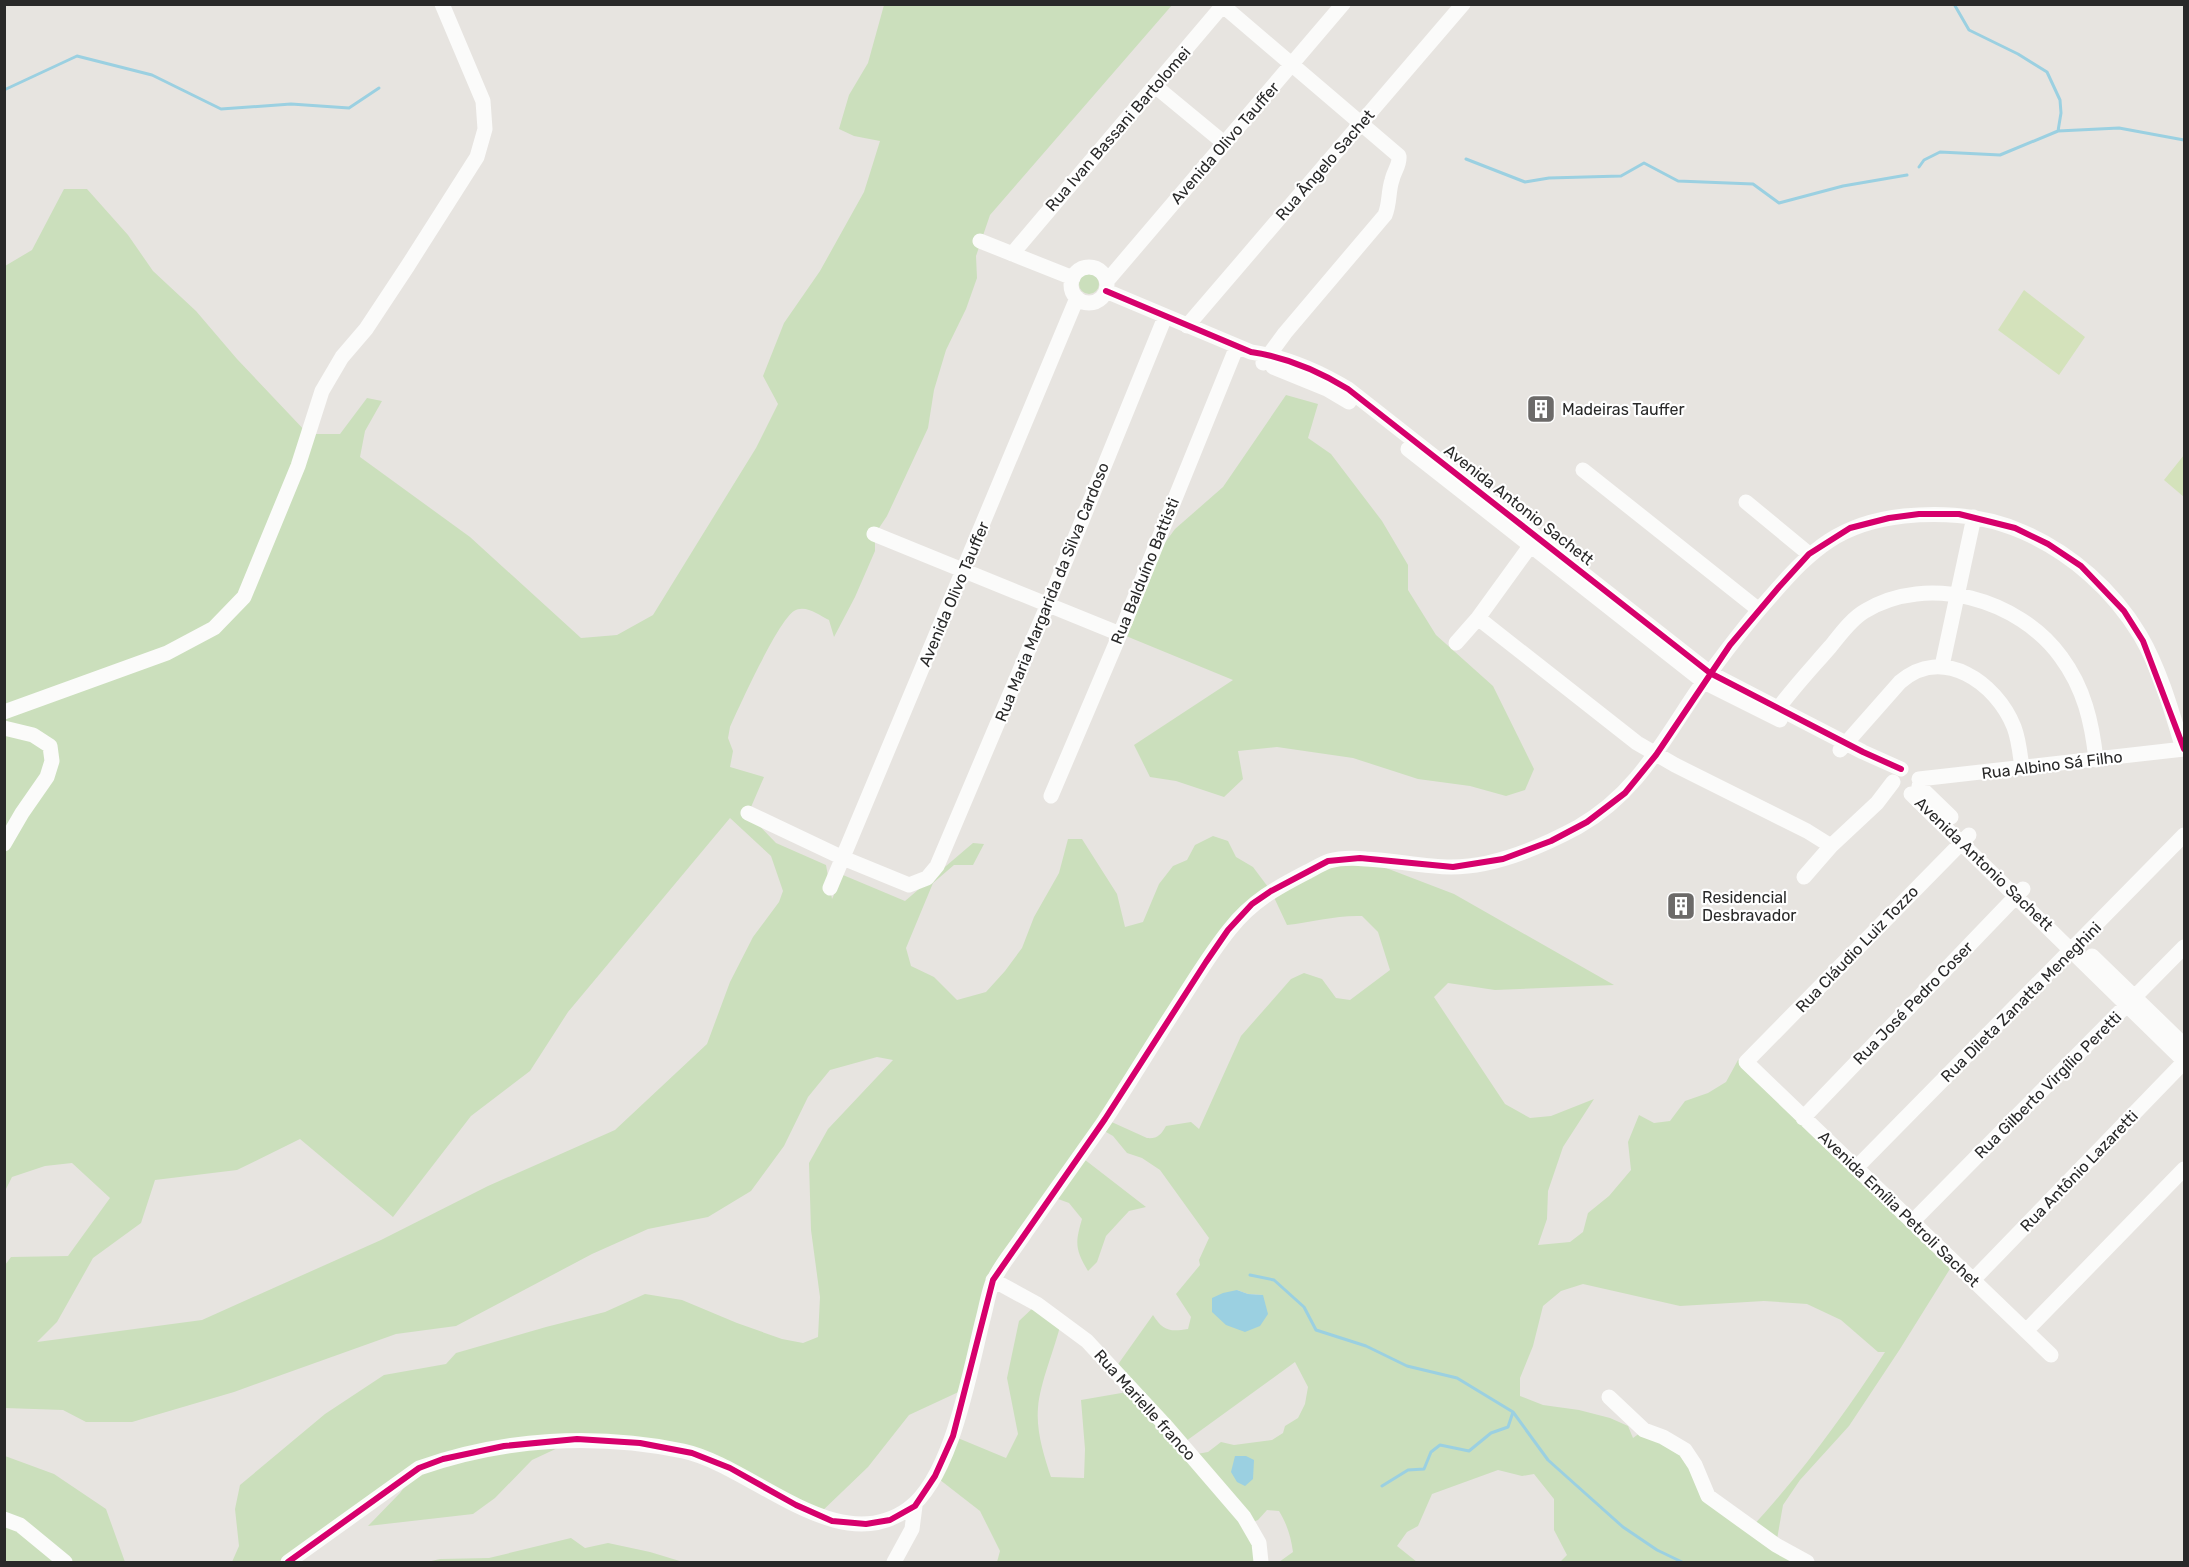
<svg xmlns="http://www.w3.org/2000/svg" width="2189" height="1567" viewBox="0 0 2189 1567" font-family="Rubik,sans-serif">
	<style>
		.green { fill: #cbdfbc; fill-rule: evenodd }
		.pitch { fill: #d4e2bb }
		.water { fill: #9bd0e1 }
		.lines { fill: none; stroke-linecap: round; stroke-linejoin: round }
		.stream { stroke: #9bd0e1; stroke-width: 3 }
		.minor { stroke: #fbfbfa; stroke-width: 15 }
		.cycleway-casing { stroke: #fff; stroke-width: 10 }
		.cycleway { stroke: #d6006c; stroke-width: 6 }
		.labels { text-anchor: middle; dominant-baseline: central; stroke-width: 4.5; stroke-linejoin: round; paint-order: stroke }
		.street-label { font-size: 16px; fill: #292929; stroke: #fff }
		.poi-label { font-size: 16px; fill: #292929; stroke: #fff; text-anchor: start }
	</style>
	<rect width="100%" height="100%" fill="#e7e4e0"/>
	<path class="green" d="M1173,4L990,215L976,256L977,278L966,309L946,350L934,390L928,428L887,516L875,534V551L855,597L834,637L829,620C819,615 805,604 794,611C778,621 740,705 730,727L728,738L733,751L730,767L764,777L748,814L776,843L826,865L832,899L843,875L905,901L973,843L984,844L973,865H954L933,883L906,948L911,966L934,977L957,1000L986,992L1005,971L1022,948L1034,917L1059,873L1068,839H1082L1117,894L1125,927L1143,922L1159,884L1173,866L1187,860L1195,845L1213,836L1228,841L1236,857L1253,867L1271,891L1328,861L1360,858L1454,894L1614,985L1495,990L1448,983L1434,997L1505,1104L1530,1118L1551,1116L1594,1099L1563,1147L1548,1191L1547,1219L1538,1245L1570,1242L1583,1232L1588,1213L1609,1196L1631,1170L1628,1142L1639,1115L1654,1123L1670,1121L1685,1101L1708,1093L1726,1082L1738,1060L1953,1264L1900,1349L1849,1426L1800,1480L1783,1505L1776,1545L1807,1562H1560L1567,1555L1554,1530V1499L1534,1474L1522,1476L1498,1470L1432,1494L1418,1526L1407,1532L1397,1546L1417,1562H1279L1293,1552C1291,1537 1287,1524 1279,1511L1267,1510L1258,1520L1248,1524L1261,1562H997L1000,1551L980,1511L935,1476L953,1436L1006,1458L1018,1434L1007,1378L1019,1321L1037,1304L1061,1322C1055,1349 1040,1382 1038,1408C1036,1431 1044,1456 1051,1477L1084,1478L1085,1449L1081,1400L1133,1391L1114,1370L1153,1315C1163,1331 1170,1332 1188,1329L1191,1317L1176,1294L1200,1265L1199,1260L1209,1238L1160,1170L1142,1158L1127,1153L1113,1136L1099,1128L1080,1156L1146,1207L1129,1211L1106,1236L1097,1262L1088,1271C1075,1249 1075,1243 1082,1219L1069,1203L1050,1196L993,1280L965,1389L909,1415L868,1467L818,1515L692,1453L577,1439L532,1460L495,1498L473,1514L368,1526L400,1493L417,1470L300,1562H232L239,1546L235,1509L240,1485L325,1414L384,1375L446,1364L456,1353L546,1327L605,1312L645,1294L682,1300L737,1323L782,1339L803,1343L818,1337L820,1297L811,1230L809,1163L828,1129L893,1060L877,1057L830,1070L808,1097L784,1146L751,1191L708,1217L648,1229L592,1254L456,1326L396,1334L234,1392L132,1422H86L63,1410L5,1408V1265L11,1257L68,1256L110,1198L72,1163L45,1166L12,1177L5,1191V266L32,250L64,189H87L128,235L153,271L196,311L237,359L308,434H340L367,398L382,401L365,431L360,457L470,537L581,638L617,635L653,615L756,448L778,404L763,376L784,323L820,271L864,192L880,141L854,136L839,129L849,95L868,63L884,5ZM730,818L771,856L783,891L779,902L753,937L730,982L707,1044L615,1130L488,1186L381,1240L202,1320L37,1342L57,1322L93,1258L141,1223L155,1180L237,1170L300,1139L393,1217L471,1116L530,1071L568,1012ZM1271,891L1287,925C1312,922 1337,915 1362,916L1378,932L1390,970L1350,1000L1336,998L1322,979L1304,973L1291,979L1241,1036L1199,1129L1191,1122L1166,1126C1161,1135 1157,1139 1147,1138L1105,1119L1252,904ZM1583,1284L1680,1306L1764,1301L1807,1304L1841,1320L1878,1352H1885C1845,1414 1801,1474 1751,1528L1708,1496L1685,1450L1644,1430L1633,1438L1628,1426L1610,1418L1579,1410L1543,1405L1520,1396V1378L1533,1346L1543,1306L1561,1291ZM1237,1290L1248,1294L1263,1295L1226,1325ZM1295,1362L1308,1387L1305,1404L1298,1418L1285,1426L1283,1433L1272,1440L1234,1445L1221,1442L1208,1452L1191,1455L1182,1444Z
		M1079 284a10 10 0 1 1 20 0a10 10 0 1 1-20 0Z
		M1286,395L1318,404L1308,438L1331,454L1382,521L1408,565V590L1436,635L1493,686L1534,769L1525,790L1506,796L1470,786L1418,779L1353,758L1277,747L1238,751L1243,779L1224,797L1176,781L1150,777L1134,745L1233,680L1126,636L1161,548L1175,529L1223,487Z
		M5,1456L54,1474L106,1509L125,1562H5Z
		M571,1538L585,1548L608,1543L650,1552L683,1562H427L440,1559L489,1558Z"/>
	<path class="pitch" d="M2024,290L2085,337L2059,375L1998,330Z
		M2184,455V497L2164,480Z"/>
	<path class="water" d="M1237,1290L1248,1294L1263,1295L1268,1314L1260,1326L1245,1332L1226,1325L1212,1312V1298L1223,1293Z
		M1235,1456H1246L1254,1460L1253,1479L1245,1486L1237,1482L1231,1472Z"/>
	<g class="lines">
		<path class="stream" d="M1954,4L1969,30L2018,54L2047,72L2060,100L2061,113L2058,131
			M4,90L77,56L152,75L221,109L291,104L349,108L379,88
			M1466,159L1525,182L1549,178L1621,176L1644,163L1678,181L1753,184L1779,203L1843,186L1907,175
			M1919,167L1924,160L1940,152L2000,155L2058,131L2119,128L2184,140
			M1250,1275L1274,1280L1304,1307L1316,1330L1366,1346L1407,1366L1457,1378L1513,1412L1548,1460L1623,1527L1657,1550L1682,1562
			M1382,1486L1408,1470L1424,1469L1431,1452L1440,1445L1469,1451L1491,1433L1508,1427L1513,1412"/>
		<path class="minor" d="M1221,4L1399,156C1400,165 1394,171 1392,180C1388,192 1390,203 1385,215L1285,333L1263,363
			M1155,86L1224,143
			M980,241L1073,278
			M1012,254L1224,4
			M1071 285a18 18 0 1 1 36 0a18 18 0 1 1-36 0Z
			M1107,281L1343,4
			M1106,291L1251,352C1285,357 1320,372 1348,389L1710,673L1863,752L1901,769
			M1187,326L1463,4
			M1273,367L1327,389L1349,402
			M1408,449L1704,682L1780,720
			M1583,470L1759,610
			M1746,502L1809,554
			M874,534L1120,634
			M1478,618L1637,743L1675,765L1807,831L1831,846
			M1456,643L1478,618L1536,538
			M1942,666L1974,517
			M4,712L167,653L214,628L244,597L298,466L322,391L342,357L366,329L407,267L477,157L485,129L483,101L442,4
			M1774,714C1791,690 1811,669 1830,647C1840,635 1851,619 1865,611C1928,573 2019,599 2061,657C2084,688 2092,722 2096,760
			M4,728L33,735L50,746L52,761L47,777L22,813L4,844
			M1840,750L1900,682C1942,645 1996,682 2014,727C2019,740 2020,754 2022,768
			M1919,779L2184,749
			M1919,786L1951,817
			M1911,794L2184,1061
			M1051,796L1120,634L1237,346
			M748,813L843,858L909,885L927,878L937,866L1048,604L1165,317
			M1969,835L1746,1062L2051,1355
			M1804,877L1831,846L1877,803L1893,782
			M830,888L1077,298
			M2092,956L2184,1045
			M1803,1118L2023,889
			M1856,1168L2184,835
			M1912,1222L2184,947
			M993,1280L1037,1304L1087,1341L1164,1424L1244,1517L1259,1543L1261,1562
			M1973,1280L2184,1062
			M2026,1331L2184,1169
			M1609,1397L1644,1430L1663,1437L1685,1450L1695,1465L1708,1496L1776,1545L1807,1562
			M4,1519L20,1525L65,1562
			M288,1562L419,1468C503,1438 596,1433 683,1451C753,1466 837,1560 908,1509C952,1478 970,1370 983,1319C986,1308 988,1295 992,1284C999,1266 1015,1249 1025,1233C1051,1196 1077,1160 1103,1123C1130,1082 1155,1040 1182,999C1197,976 1212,951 1230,929C1252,901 1276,888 1307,872C1311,870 1325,862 1329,861C1340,858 1355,858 1366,859C1394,860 1423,867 1451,867C1493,867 1541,847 1578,827C1636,794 1661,744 1697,691C1721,657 1745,625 1772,595C1812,549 1840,523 1904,516C1945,512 1985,515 2023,532C2071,553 2113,590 2140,635C2160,669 2172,712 2183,749
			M894,1562L912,1529L915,1506"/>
		<g class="cycleway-casing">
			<path id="cycleway" d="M1106,291L1251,352C1285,357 1320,372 1348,389L1710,673L1863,752L1901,769
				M288,1562L419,1468L443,1459L504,1446L577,1439L640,1443L692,1453L730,1468L796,1505L832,1521L866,1524L890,1520L915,1506L935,1476L953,1436L993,1280L1105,1119L1206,962L1228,930L1252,904L1271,891L1328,861L1360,858L1453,867L1503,859L1551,841L1587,822L1625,793L1656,755L1730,645L1779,587L1809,554L1850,528L1889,518L1919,514H1959L2015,528L2048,544L2081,566L2124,611L2143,641L2184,749"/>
		</g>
		<use href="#cycleway" class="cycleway"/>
	</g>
	<defs>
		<g id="building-square" transform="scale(1.5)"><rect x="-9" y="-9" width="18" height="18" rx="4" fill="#6c6a69" stroke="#fff"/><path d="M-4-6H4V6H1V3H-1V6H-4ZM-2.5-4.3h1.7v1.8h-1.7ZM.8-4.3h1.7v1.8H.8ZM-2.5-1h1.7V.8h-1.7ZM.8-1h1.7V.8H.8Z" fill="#fff"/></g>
	</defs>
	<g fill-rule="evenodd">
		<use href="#building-square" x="1541" y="409"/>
		<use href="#building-square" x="1681" y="906"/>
	</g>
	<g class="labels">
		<g class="street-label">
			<text transform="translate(1118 129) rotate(-49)">Rua Ivan Bassani Bartolomei</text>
			<text transform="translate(1225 143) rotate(-49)">Avenida Olivo Tauffer</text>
			<text transform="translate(1325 165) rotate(-49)">Rua Ângelo Sachet</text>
			<text transform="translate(1519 505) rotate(38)">Avenida Antonio Sachett</text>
			<text transform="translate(1145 571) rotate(-68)">Rua Balduíno Battisti</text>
			<text transform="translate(1052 592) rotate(-68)">Rua Maria Margarida da Silva Cardoso</text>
			<text transform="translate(954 594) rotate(-67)">Avenida Olivo Tauffer</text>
			<text transform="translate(2052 765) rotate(-7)">Rua Albino Sá Filho</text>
			<text transform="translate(1984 864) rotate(44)">Avenida Antonio Sachett</text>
			<text transform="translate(1857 949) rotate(-46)">Rua Cláudio Luiz Tozzo</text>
			<text transform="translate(2021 1002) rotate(-45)">Rua Dileta Zanatta Meneghini</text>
			<text transform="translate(1913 1003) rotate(-46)">Rua José Pedro Coser</text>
			<text transform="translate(2048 1085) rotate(-45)">Rua Gilberto Virgílio Peretti</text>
			<text transform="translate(2079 1171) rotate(-46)">Rua Antônio Lazaretti</text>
			<text transform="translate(1899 1209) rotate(44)">Avenida Emília Petroli Sachet</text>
			<text transform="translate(1145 1405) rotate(48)">Rua Marielle franco</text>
		</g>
		<g class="poi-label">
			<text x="1562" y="409">Madeiras Tauffer</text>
			<text x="1702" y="897">Residencial<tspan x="1702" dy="18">Desbravador</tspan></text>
		</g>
	</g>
	<rect width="2189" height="1567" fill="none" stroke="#292929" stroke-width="12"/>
</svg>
